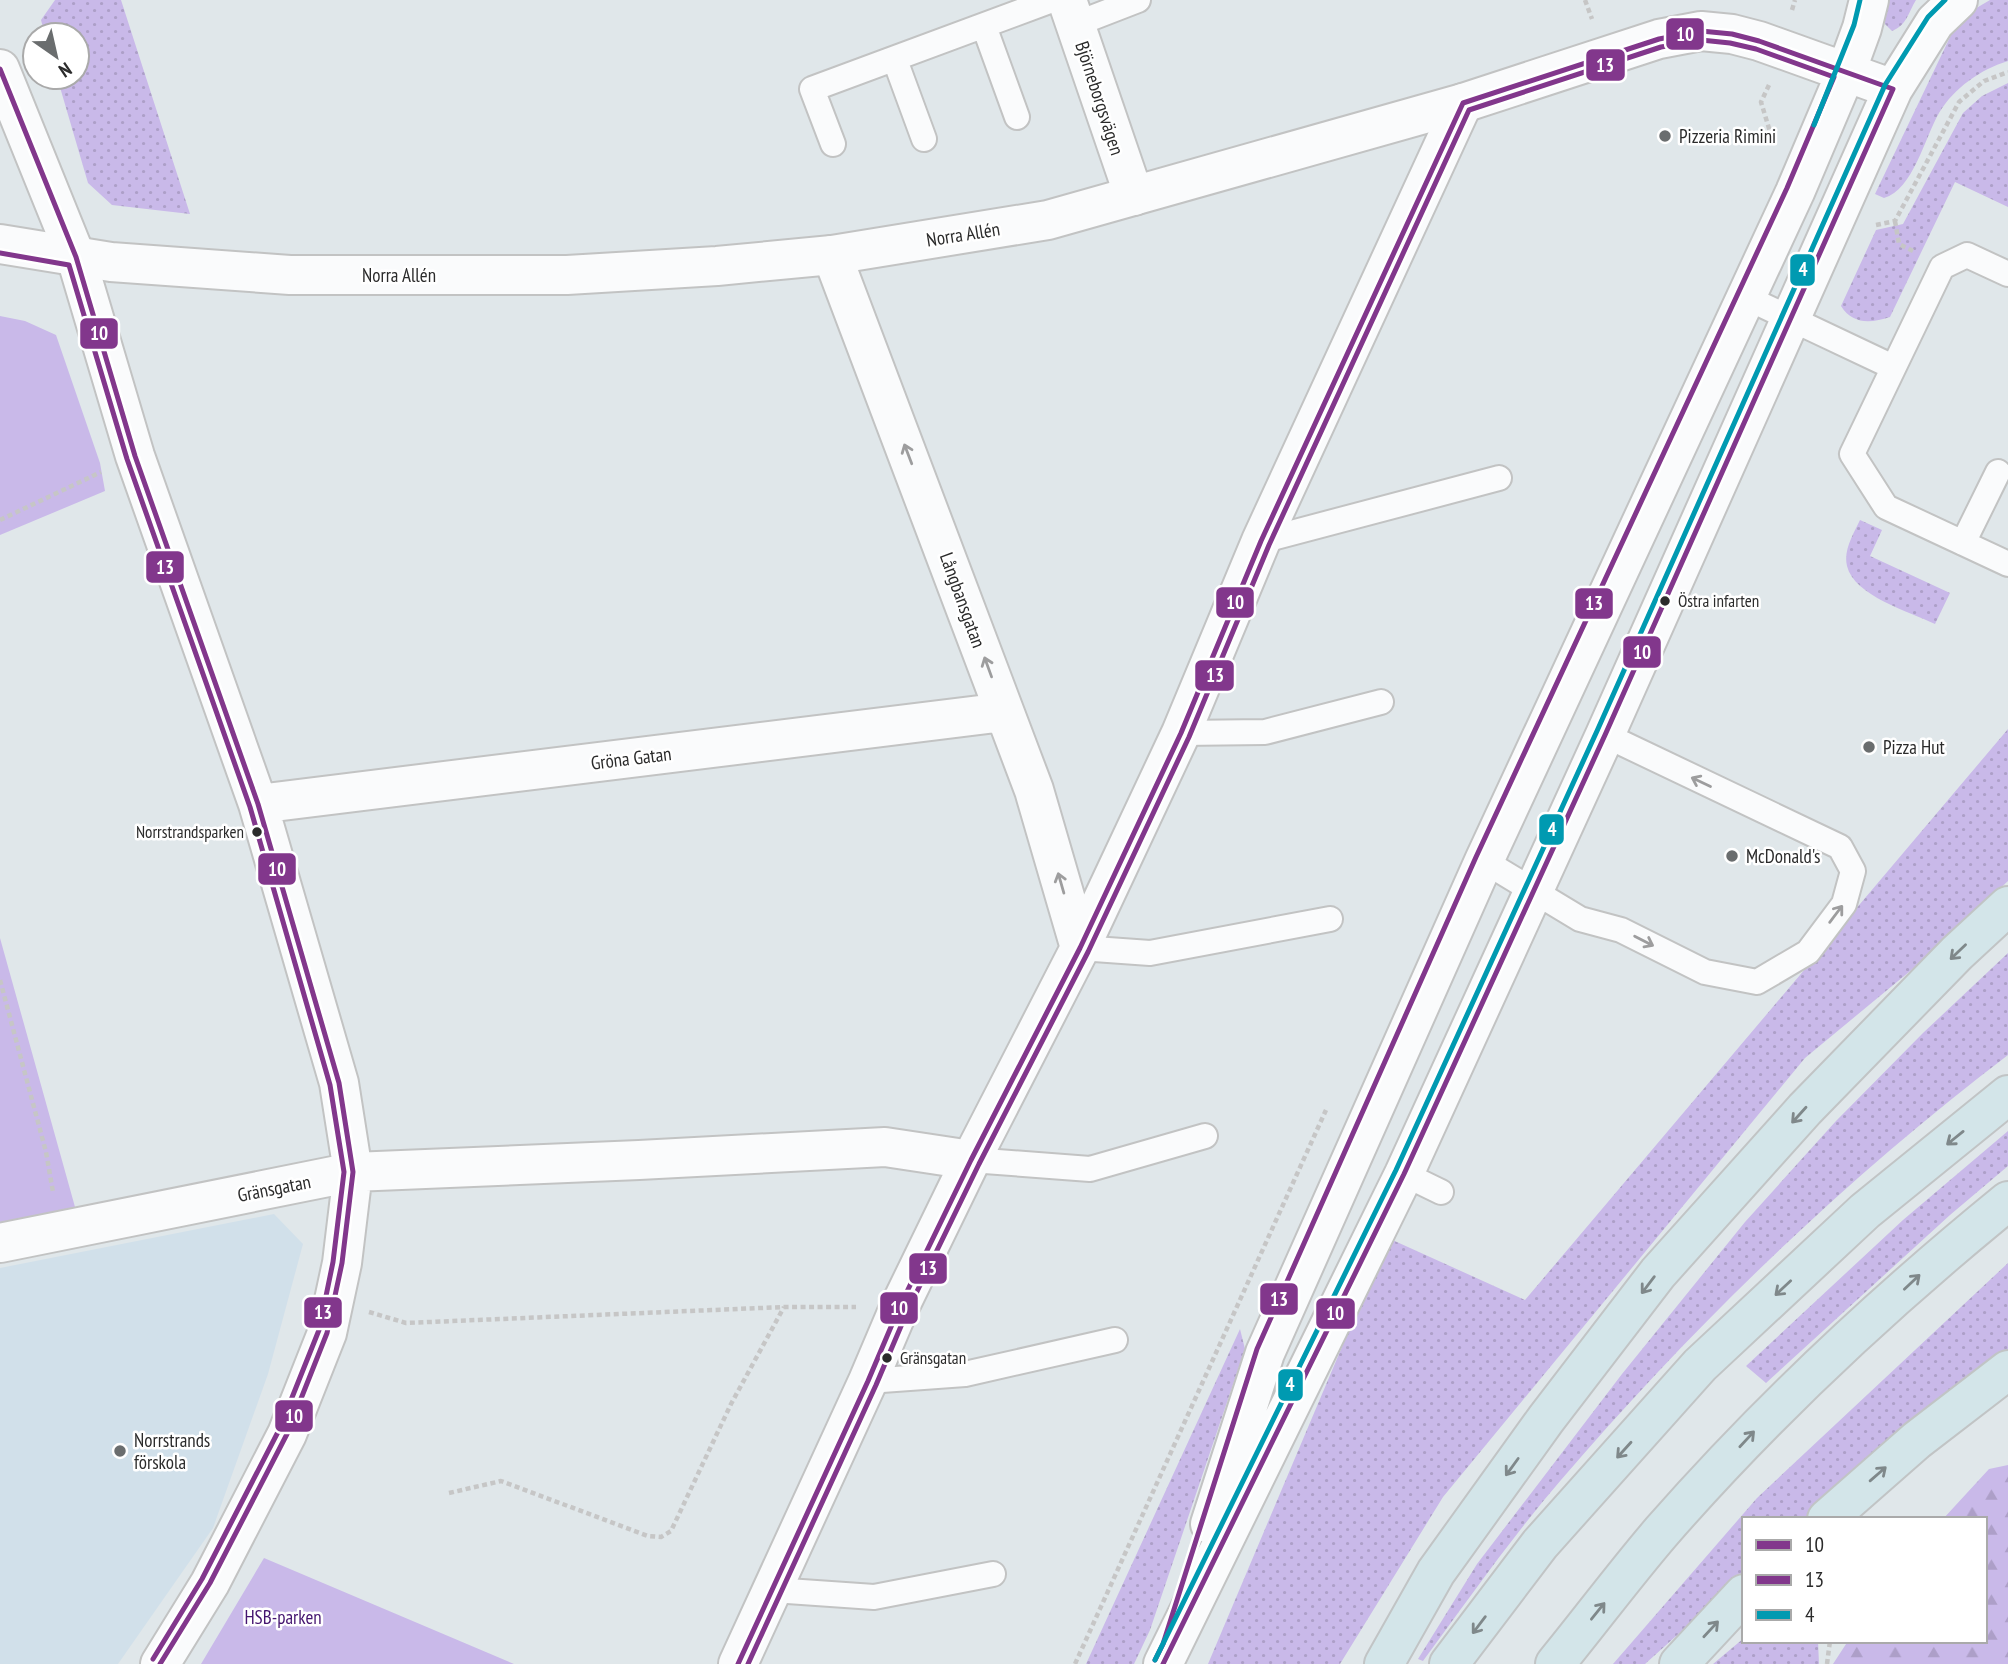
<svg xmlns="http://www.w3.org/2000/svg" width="2008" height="1664" viewBox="0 0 2008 1664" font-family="'PT Sans Narrow',sans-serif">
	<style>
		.education { fill: #d1e0ea }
		.grass { fill: url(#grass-dots) }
		.forest { fill: url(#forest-firs) }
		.park { fill: #c9b9e9 }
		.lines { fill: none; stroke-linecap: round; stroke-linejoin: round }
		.service-casing { stroke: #c2c3c3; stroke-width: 28 }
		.minor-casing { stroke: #c2c3c3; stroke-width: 42 }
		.tertiary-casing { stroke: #c2c3c3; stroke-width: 42 }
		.motorway-casing { stroke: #c1c4c5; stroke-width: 42 }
		.path { stroke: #c6c6c6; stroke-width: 4.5; stroke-dasharray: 5 3.5; stroke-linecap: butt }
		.service { stroke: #fafbfc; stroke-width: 24 }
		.minor { stroke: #fafbfc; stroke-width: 38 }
		.tertiary { stroke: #fafbfc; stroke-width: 38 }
		.motorway { stroke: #d3e5e9; stroke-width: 38 }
		.bus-1-casing { stroke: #fff; stroke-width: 10 }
		.bus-2-casing { stroke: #fff; stroke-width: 10 }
		.bus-3-casing { stroke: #fff; stroke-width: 10 }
		.bus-1 { stroke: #82378c; stroke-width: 5 }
		.bus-2 { stroke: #82378c; stroke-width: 5 }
		.bus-3 { stroke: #009ab1; stroke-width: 5 }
		.oneway { stroke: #9d9d9e }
		.oneway2 { stroke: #7f888a }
		.poi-dot { fill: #6a6d6e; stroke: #fff; stroke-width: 2.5 }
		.bus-dot { fill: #2b2b2b; stroke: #fff; stroke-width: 2.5 }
		.labels { text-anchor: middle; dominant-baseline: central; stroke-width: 5; stroke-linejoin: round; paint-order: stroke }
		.bus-label { font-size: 17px; fill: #2b2b2b; stroke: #fff; text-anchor: start }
		.street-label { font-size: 19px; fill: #2b2b2b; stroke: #fff }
		.poi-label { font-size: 19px; fill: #2b2b2b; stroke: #fff; text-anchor: start }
		.park-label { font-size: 19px; fill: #44146f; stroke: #fff }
		.line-badge { stroke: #fff; stroke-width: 2.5 }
		.badge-label { font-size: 19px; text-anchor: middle; font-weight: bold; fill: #fff }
	</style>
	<defs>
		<pattern id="grass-dots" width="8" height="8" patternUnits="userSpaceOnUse" patternTransform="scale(1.75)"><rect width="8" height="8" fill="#c9b9e9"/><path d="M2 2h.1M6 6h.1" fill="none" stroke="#ad9fc8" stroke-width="1.8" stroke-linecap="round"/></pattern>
		<pattern id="forest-firs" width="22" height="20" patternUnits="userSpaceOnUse" patternTransform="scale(1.75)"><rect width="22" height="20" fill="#c9b9e9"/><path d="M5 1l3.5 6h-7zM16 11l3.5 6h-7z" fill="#ad9fc8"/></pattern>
	</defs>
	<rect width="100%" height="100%" fill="#e0e7ea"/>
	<path class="education" d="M274,1214L303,1244L268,1374L213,1528L118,1664H0V1268Z"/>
	<path class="grass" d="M55,0H121L190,214L112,205L88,183L57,77H77V35H45L41,20Z
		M1885,0H1916C1908,13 1907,25 1892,31L1885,24Z
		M1990,0H2008V61C1981,69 1954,88 1939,113C1925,137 1913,190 1884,198L1875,194L1952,33L1973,10Z
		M2008,83V207L1955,182L1890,317C1871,323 1853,325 1841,306L1876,230L1903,224L1963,113L1982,96Z
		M1860,520L1882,530L1870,556L1950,593L1935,624C1910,612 1854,596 1847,566C1843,550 1854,533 1860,520Z
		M2008,729V881L1915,967L1805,1058L1443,1497L1340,1664H1208L1388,1238L1525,1300Z
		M2008,953V1055C1845,1179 1694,1325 1561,1480C1511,1538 1468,1600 1423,1661L1418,1659L1477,1564L1622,1374L1745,1222L1836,1121L1923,1033Z
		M2008,1131V1166L1950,1215L1766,1383L1746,1366L1903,1220Z
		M2008,1263V1354L1919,1417L1806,1519H1744V1575L1645,1664H1613L1757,1498Z
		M1240,1329L1245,1349L1150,1630L1134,1664H1086Z
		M1744,1638V1641H1818L1819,1664H1713Z"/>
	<path class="forest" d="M2008,1465V1664H1833L1848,1641H1985V1519H1943L1989,1469Z"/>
	<path class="park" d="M0,316L25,321L56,335L100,463L105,491L0,535Z
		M0,938L75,1207L0,1224Z
		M264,1558L514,1664H201Z"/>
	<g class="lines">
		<g class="service-casing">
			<path id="service" d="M1076,24L1138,0
				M984,26L1017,117
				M895,60L924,139
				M833,144L812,89L1052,0
				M2008,274L1967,255L1942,267L1852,454L1886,507L2008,564
				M1745,297L1893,367
				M1261,541L1499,478
				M1963,543L1998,472
				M1181,733L1265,732L1381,702
				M1484,861L1580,919L1621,930L1705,972L1757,982L1808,952L1844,904L1853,871L1840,847L1605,735
				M1080,948L1150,953L1330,919
				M971,1160L1090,1169L1205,1136
				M1404,1174L1441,1192
				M868,1381L965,1374L1115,1340
				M773,1590L874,1597L993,1574"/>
		</g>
		<g class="minor-casing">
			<path id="minor" d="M1067,0L1134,196
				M0,69L76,257L135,456L258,804L339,1083L353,1172L342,1263L327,1333L287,1434L210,1583L160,1664
				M832,255L1034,790L1080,948
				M258,804L1004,712
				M0,1243L353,1172L639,1160L885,1147L971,1160
				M738,1664L868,1381L899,1308L971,1160L1080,948L1181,733L1261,541L1463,103"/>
		</g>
		<g class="tertiary-casing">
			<path id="tertiary" d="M0,244L111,262L290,275H567L717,266L832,255L1048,220L1463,103L1659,39L1701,31L1732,34L1759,41L1893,89
				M1210,1524L1265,1353L1484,861L1795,192L1846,72L1862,28L1869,0
				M1163,1664L1404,1174L1605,735L1893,89L1935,22L1958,0"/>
		</g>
		<g class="motorway-casing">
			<path id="motorway" d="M1827,1519L1917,1440L2008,1370
				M1384,1664L1436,1572L1546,1419L1658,1273L1805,1109L1957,953L2008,906
				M1449,1664L1540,1544L1700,1365L1865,1211L2008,1095
				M1555,1664C1591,1620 1625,1574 1662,1531C1767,1411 1884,1302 2008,1201
				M1679,1664L1744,1594"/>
		</g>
		<path class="path" d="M1585,0L1592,19
			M1792,10L1795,0
			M1769,85L1761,102L1771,135L1770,143
			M1895,221L1899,244L1915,252
			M1876,225L1895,221L1959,102L1984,81L2008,72
			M0,520L101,472
			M0,980L46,1152L53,1192
			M369,1312L406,1323L784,1307H856
			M449,1493L501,1481L648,1536L661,1537L671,1531L731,1404L784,1307
			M1075,1664L1326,1110
			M1827,1664L1830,1641"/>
		<use href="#service" class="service"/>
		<use href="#minor" class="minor"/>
		<use href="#tertiary" class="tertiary"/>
		<use href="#motorway" class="motorway"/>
		<g class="bus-1-casing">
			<path id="bus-1" d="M0,69L76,257L135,456L258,804L339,1083L353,1172L342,1263L327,1333L287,1434L210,1583L160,1664
				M738,1664L868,1381L899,1308L971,1160L1080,948L1181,733L1261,541L1463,103L1659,39L1701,31L1732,34L1759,41L1893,89L1605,735L1404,1174L1163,1664"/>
		</g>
		<g class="bus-2-casing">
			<path id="bus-2" d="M0,253L69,265L127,459L250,807L330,1085L344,1172L333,1262L319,1330L279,1430L202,1579L153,1659
				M748,1664L876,1385L907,1312L979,1164L1088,952L1189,737L1269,545L1469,110L1661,47L1701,40L1730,43L1756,49L1834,77L1787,188L1476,857L1257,1349L1163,1644L1155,1660"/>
		</g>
		<g class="bus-3-casing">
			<path id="bus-3" d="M1814,125L1854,25L1860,0
				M1155,1660L1396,1170L1597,731L1885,85L1928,17L1945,0"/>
		</g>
		<use href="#bus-1" class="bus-1"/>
		<use href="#bus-2" class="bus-2"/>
		<use href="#bus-3" class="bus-3"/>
	</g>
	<defs><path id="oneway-shaft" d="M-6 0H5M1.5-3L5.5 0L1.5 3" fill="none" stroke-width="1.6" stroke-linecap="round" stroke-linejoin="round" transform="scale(1.75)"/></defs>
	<g class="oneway">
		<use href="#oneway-shaft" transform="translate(908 454) rotate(-111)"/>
		<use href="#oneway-shaft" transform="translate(988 667) rotate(-110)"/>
		<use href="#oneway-shaft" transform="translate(1701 782) rotate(-155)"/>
		<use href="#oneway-shaft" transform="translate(1061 883) rotate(-106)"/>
		<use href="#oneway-shaft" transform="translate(1836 914) rotate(-53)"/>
		<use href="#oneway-shaft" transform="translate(1644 941) rotate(27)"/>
	</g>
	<g class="oneway2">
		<use href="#oneway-shaft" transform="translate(1958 952) rotate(136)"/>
		<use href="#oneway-shaft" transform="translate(1799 1115) rotate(132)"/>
		<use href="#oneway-shaft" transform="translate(1955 1138) rotate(141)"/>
		<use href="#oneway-shaft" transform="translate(1912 1282) rotate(-43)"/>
		<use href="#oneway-shaft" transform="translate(1648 1285) rotate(127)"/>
		<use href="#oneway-shaft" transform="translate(1783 1288) rotate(137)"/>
		<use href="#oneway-shaft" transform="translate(1747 1439) rotate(-47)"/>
		<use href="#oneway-shaft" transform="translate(1624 1450) rotate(132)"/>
		<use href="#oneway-shaft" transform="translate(1512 1467) rotate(126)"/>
		<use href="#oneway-shaft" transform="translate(1878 1474) rotate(-41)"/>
		<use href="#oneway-shaft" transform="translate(1598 1611) rotate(-51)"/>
		<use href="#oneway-shaft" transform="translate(1479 1625) rotate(127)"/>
		<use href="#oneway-shaft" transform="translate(1711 1629) rotate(-47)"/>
	</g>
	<g class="poi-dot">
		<circle cx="1665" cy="136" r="7"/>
		<circle cx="1869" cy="747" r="7"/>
		<circle cx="1732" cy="856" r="7"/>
		<circle cx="120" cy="1451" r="7"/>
	</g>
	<g class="bus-dot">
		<circle cx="1665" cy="601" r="6"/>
		<circle cx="257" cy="832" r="6"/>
		<circle cx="887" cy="1358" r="6"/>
	</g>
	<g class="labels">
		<g class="bus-label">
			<text x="1678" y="601">Östra infarten</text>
			<text x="244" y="832" text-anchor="end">Norrstrandsparken</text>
			<text x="900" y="1358">Gränsgatan</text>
		</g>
		<g class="street-label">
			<text transform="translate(1100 98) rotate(72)">Björneborgsvägen</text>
			<text transform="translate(963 234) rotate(-9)">Norra Allén</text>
			<text x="399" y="275">Norra Allén</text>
			<text transform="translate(963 600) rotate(70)">Långbansgatan</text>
			<text transform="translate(631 758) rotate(-7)">Gröna Gatan</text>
			<text transform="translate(274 1188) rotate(-11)">Gränsgatan</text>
		</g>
		<g class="poi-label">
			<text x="1679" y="136">Pizzeria Rimini</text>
			<text x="1883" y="747">Pizza Hut</text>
			<text x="1746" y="856">McDonald's</text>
			<text x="134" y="1440">Norrstrands<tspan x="134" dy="22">förskola</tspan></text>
		</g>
		<g class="park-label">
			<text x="283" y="1617">HSB-parken</text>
		</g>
	</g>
	<g class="line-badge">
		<rect x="1665" y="17" width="40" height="34" rx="7" fill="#82378c"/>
		<rect x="1585" y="48" width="41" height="34" rx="7" fill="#82378c"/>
		<rect x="1789" y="253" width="27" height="34" rx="7" fill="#009ab1"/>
		<rect x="79" y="317" width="40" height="33" rx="7" fill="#82378c"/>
		<rect x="145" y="550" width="40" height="34" rx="7" fill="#82378c"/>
		<rect x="1215" y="586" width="40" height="33" rx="7" fill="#82378c"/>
		<rect x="1574" y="587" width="40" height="33" rx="7" fill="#82378c"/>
		<rect x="1622" y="635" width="40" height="34" rx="7" fill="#82378c"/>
		<rect x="1194" y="659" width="41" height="33" rx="7" fill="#82378c"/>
		<rect x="1538" y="813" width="27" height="33" rx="7" fill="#009ab1"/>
		<rect x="257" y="852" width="40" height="34" rx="7" fill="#82378c"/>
		<rect x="908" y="1252" width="40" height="33" rx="7" fill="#82378c"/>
		<rect x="1259" y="1282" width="40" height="34" rx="7" fill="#82378c"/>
		<rect x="879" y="1291" width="40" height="34" rx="7" fill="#82378c"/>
		<rect x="303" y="1296" width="40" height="33" rx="7" fill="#82378c"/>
		<rect x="1315" y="1297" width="41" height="33" rx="7" fill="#82378c"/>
		<rect x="1277" y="1368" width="27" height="34" rx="7" fill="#009ab1"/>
		<rect x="274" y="1399" width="40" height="34" rx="7" fill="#82378c"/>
	</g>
	<g class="badge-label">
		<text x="1685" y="41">10</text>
		<text x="1605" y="72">13</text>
		<text x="1803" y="276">4</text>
		<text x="99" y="340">10</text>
		<text x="165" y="574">13</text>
		<text x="1235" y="609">10</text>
		<text x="1594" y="610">13</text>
		<text x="1642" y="659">10</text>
		<text x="1215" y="682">13</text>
		<text x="1552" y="836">4</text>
		<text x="277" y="876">10</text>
		<text x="928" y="1275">13</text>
		<text x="1279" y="1306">13</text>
		<text x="899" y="1315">10</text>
		<text x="323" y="1319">13</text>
		<text x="1335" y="1320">10</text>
		<text x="1290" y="1391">4</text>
		<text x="294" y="1423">10</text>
	</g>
	<rect x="1742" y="1517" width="245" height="126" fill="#ffffff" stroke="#aaaaaa" stroke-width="2"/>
	<rect x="1756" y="1540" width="35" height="10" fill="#82378c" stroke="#aaaaaa" stroke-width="2"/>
	<text x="1805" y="1552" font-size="21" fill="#2b2b2b">10</text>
	<rect x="1756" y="1575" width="35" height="10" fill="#82378c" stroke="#aaaaaa" stroke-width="2"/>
	<text x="1805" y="1587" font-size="21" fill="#2b2b2b">13</text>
	<rect x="1756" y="1610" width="35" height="10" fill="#009ab1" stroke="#aaaaaa" stroke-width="2"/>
	<text x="1805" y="1622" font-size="21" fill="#2b2b2b">4</text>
	<g transform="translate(56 56) rotate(146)"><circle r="33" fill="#ffffff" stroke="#aaaaaa" stroke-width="2"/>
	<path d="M0-5L12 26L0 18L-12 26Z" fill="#6a6d6e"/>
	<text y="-10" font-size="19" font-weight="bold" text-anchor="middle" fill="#2b2b2b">N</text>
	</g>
</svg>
